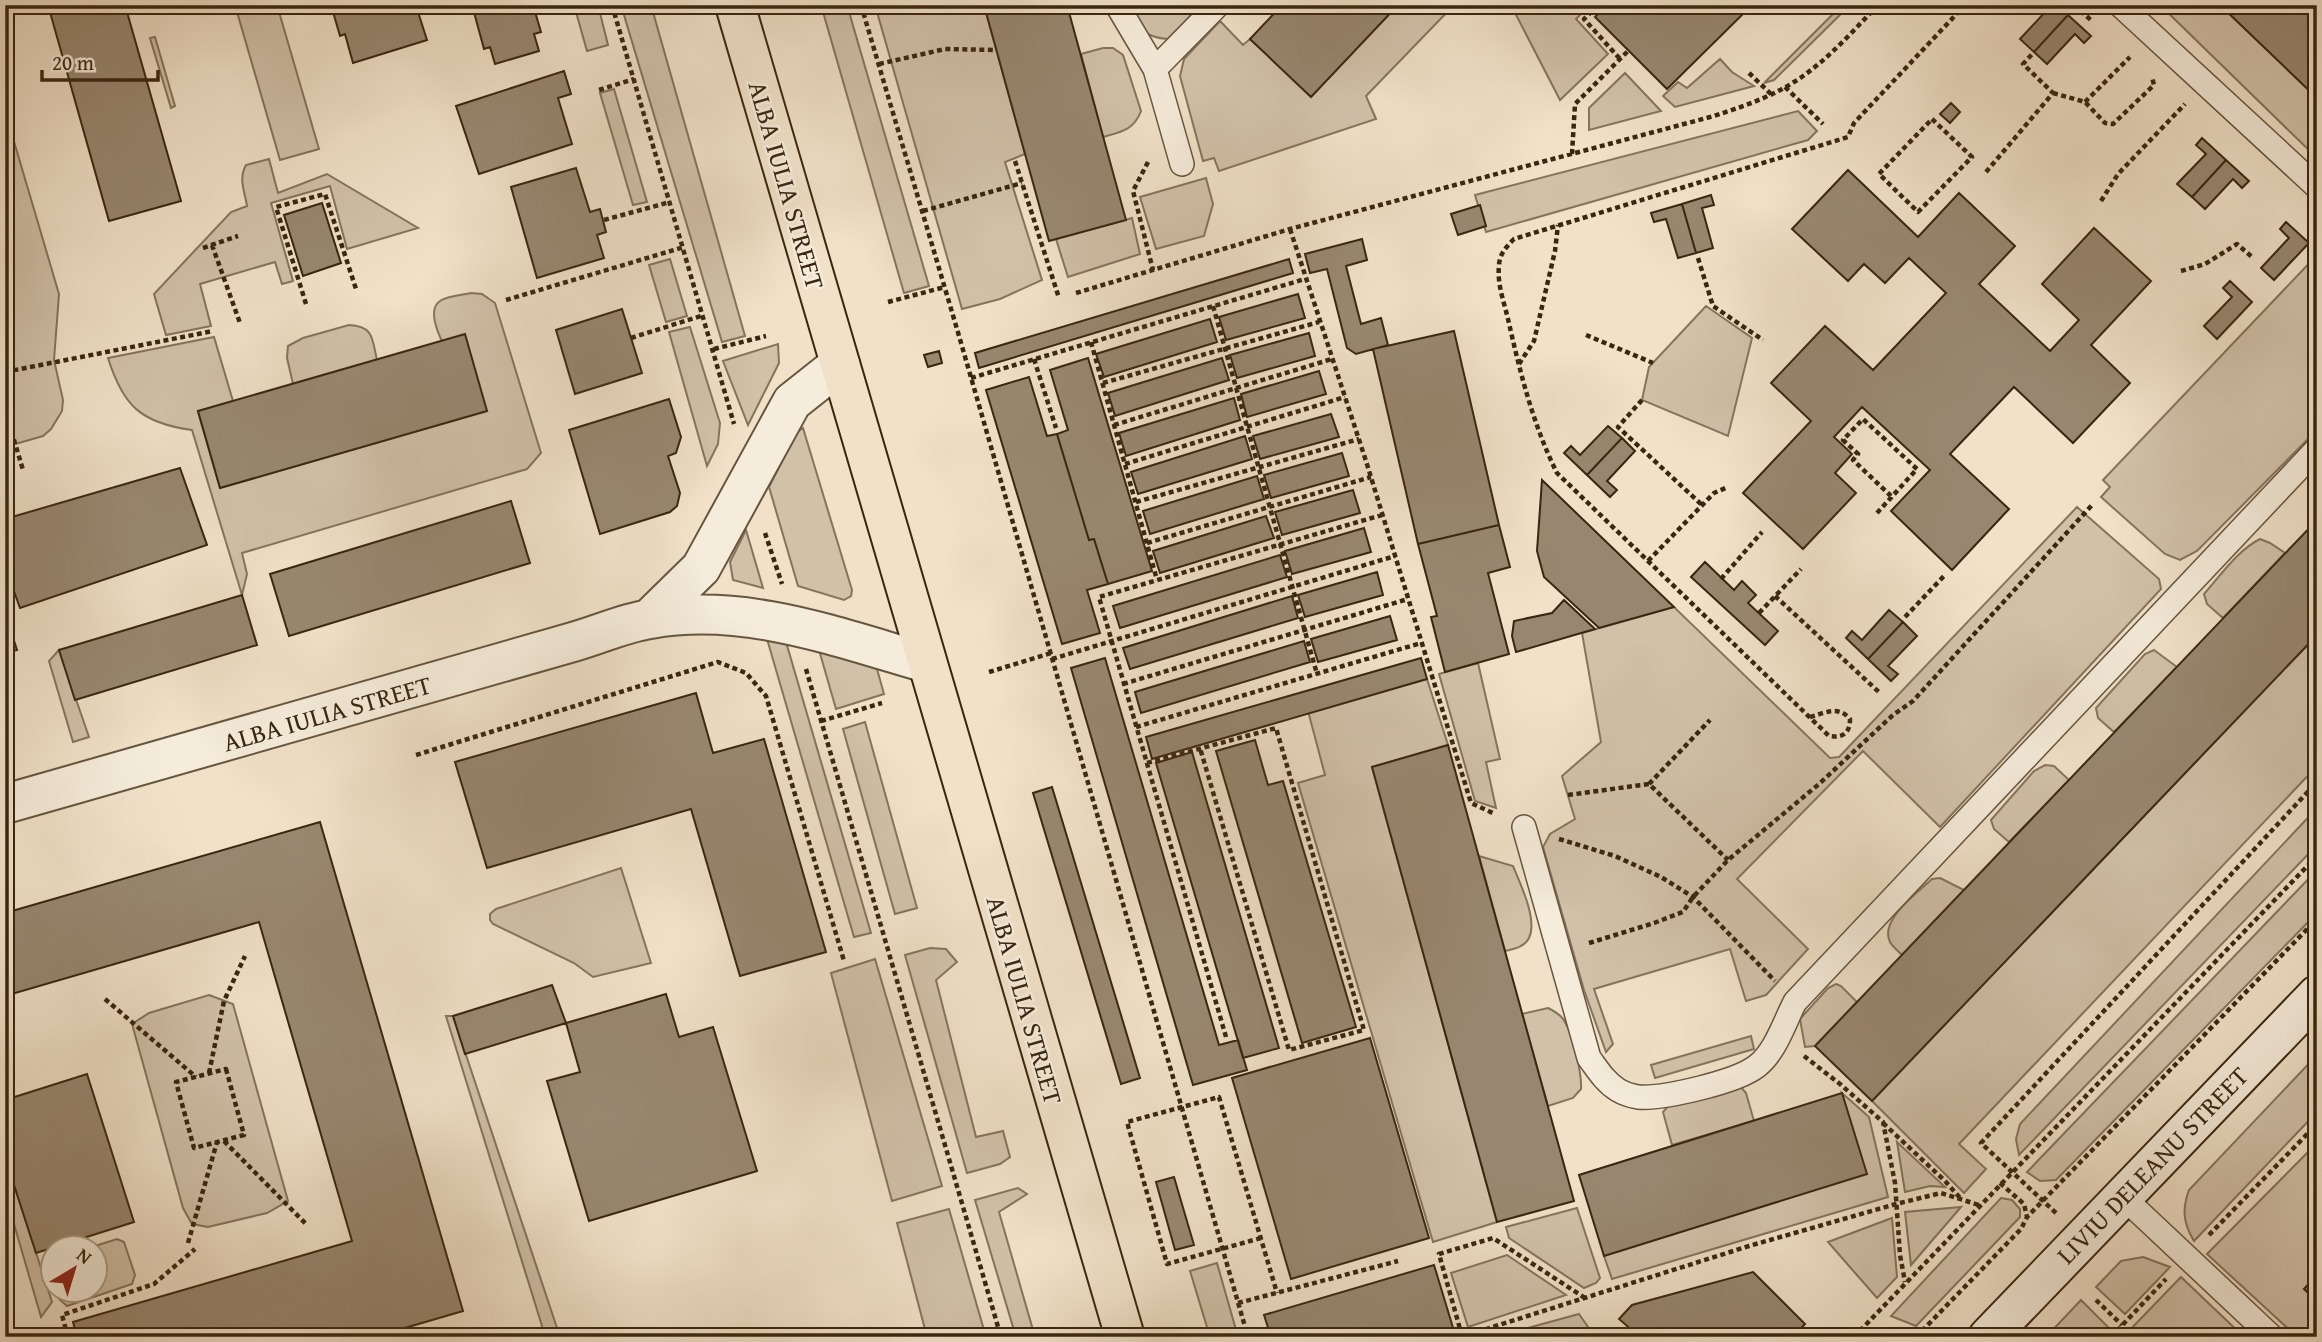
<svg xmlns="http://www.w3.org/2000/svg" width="2322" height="1342" viewBox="0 0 2322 1342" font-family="'Gentium Book Plus',serif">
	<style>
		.green { fill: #d1c1a9; stroke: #85745c; stroke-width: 2 }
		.building { fill: #988770; stroke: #392610; stroke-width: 2 }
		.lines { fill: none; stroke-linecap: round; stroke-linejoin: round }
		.service-casing { stroke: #67553e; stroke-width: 26 }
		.minor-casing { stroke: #67553e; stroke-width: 42 }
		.secondary-casing { stroke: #392610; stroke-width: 42 }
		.primary-casing { stroke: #392610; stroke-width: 42 }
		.path { stroke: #392610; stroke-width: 4.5; stroke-dasharray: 5 3.5; stroke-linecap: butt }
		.service { stroke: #f5ecdb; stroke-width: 23 }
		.minor { stroke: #f5ecdb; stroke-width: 38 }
		.secondary { stroke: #f5ecdb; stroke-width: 38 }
		.primary { stroke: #f0e1c8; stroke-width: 38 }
		.labels { text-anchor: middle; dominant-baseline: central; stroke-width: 5; stroke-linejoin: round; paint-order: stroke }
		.street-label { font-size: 26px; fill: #392610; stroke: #f5ecdb }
	</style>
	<rect width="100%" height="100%" fill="#f0e1c8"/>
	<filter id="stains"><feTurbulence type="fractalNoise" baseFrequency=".00286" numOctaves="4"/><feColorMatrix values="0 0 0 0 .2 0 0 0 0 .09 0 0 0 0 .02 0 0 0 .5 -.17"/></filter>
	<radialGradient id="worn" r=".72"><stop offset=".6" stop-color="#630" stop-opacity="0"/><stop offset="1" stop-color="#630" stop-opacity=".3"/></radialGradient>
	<path class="green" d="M235,5H277L319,149L280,160Z
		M574,5H598L608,45L587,51Z
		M621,5H651L745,336L722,342Z
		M821,5H847L929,286L904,293Z
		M875,5H984L1025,154L1005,162L1042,280L1000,299L962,309Z
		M1133,5H1201L1168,39C1143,38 1140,28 1133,5Z
		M1398,5H1454L1366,96L1376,119L1219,171L1214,158L1203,161L1180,76L1184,59L1220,21L1243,45L1250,39L1311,96Z
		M1511,5H1590L1576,19L1608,54L1560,100Z
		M1842,5H1850L1774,80L1764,83Z
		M2160,5H2220L2317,98V158Z
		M155,37L175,106L171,108L150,38Z
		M1103,48H1113L1123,55L1141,111C1134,130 1121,132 1103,137L1081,54Z
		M1720,59L1732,72L1754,86L1675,107L1663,96L1678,82L1687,88Z
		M1625,73L1661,111L1589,130V108Z
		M614,89L647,202L633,205L600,93Z
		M5,111L59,294L54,360L63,400L62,411L51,429L43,436L5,447Z
		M1798,111L1817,131L1808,140L1486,232L1475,195Z
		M269,159L278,193L327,174L418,228L347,249L330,186L271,203L293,281L282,284L275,262L200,284L211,326L166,335L154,294L231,212L247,206C245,192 238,179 246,165Z
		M1206,178L1213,204L1204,236L1156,249L1140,197Z
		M1132,218L1140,254L1068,277L1056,239Z
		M2317,255V430L2197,551L2180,560L2165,554L2101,497L2110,487L2103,480Z
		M670,259L687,316L666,322L649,265Z
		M471,293L482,294L495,303L541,453L527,469L242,553L247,574L242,595L192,430C141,423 123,406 108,358L214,337L233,401L198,412L220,488L487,411C476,395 415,318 440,301C447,296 462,295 471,293Z
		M1706,306L1752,338L1728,436L1642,400L1649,367Z
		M349,325C374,326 372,339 377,360L293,384L287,358L288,346L303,338Z
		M690,327L720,423L718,444L707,466L669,332Z
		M778,344L779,363L748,425L723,361Z
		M803,428L852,590L851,596L844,600L798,586L769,487L796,433Z
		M2077,507L2159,579L2161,589L1940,827L1863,751L1737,879L1808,949L1766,995L1746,1001L1730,949L1594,989L1613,1044L1606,1052L1584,990L1543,847L1550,834L1575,819L1562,776L1601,742L1582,633L1674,607L1830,758L1839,757Z
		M746,530L763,588L733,580L730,562Z
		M2260,539L2270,543L2285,553L2223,618L2207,604L2204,594C2221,575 2238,550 2260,539Z
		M2317,635V766L1959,1144L1986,1169L1964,1193L1872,1101Z
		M767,639L786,642L871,933L854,937Z
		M817,643L868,659L877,669L884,694L836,709Z
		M59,650L89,737L73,742L49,661Z
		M2154,650L2177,667L2114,732L2098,718L2096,708L2145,654Z
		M1478,663L1500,759L1486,762L1496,808L1475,801L1439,674Z
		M1427,679L1448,745L1372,767L1497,1222L1433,1242L1298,783L1325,775L1308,711Z
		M865,722L917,908L895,914L843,729Z
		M2045,765L2054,766L2069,780L2009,842L1994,829L1991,820L2034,771Z
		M2317,808V845L2019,1155L2016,1139L2020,1124Z
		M1479,856L1513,866C1520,883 1538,920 1529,938C1525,947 1513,949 1505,951Z
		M621,868L651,963L593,977L574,963L493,924L490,920V914L496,909Z
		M2317,870V913L2056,1180L2040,1181L2027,1172Z
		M1940,878L1964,890L1902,955C1898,951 1892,946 1890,942C1879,920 1917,893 1932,879Z
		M930,948L946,949L957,962L936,980L976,1137L1003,1131L1010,1157L1000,1164L967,1173L905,955Z
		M875,959L942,1186L892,1201L831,973Z
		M1836,984L1841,986L1857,1002L1815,1046L1805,1047L1800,1019L1828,988Z
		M209,995L233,1004L288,1201L267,1213L208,1227L192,1224L183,1208L132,1024L149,1013Z
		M1548,1008C1554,1011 1562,1015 1565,1022C1573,1036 1582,1073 1581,1089L1573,1098L1548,1106L1522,1014Z
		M446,1016H453L560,1337H538L542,1326Z
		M1751,1036L1754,1049L1655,1078L1651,1065Z
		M2317,1055V1112L2194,1241C2183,1223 2182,1209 2189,1190Z
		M1740,1086L1746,1093L1754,1121L1672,1145L1663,1112L1670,1104Z
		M1842,1093L1869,1117L1888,1197L1612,1279L1604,1256L1866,1173Z
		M1897,1142L1945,1187L1930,1186L1905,1192Z
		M2317,1143V1275L2304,1289L2317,1301V1337H2297L2207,1254Z
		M5,1157L52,1302L41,1317L5,1193Z
		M1018,1188L1027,1194L999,1212L1035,1337H1016L975,1200Z
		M2001,1198L2012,1200L2020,1209V1217L1916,1326L1891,1316Z
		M1961,1207L1911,1265L1905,1212Z
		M1577,1208L1600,1278L1596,1283L1584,1288L1509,1238L1506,1227Z
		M949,1209L986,1337H927L897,1223Z
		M1892,1218L1897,1277L1877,1298L1828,1242Z
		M117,1239L124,1242L135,1275L132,1284L67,1306L59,1299L56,1290H94V1248L92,1247Z
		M1507,1255L1566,1295L1468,1327L1451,1273Z
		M2143,1257L2170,1267L2125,1314L2096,1287L2121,1261Z
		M1217,1263L1238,1337H1210L1190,1271Z
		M2181,1277L2244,1337H2123Z
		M2081,1300L2110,1329L2102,1337H2046Z
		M1579,1314L1595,1337H1495Z"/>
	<path class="building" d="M48,5H125L181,201L109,221Z
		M331,5H427L428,9L418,12L427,40L353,63L345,34L340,36Z
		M472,5H533L541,32L534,34L539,51L495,64L490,47L484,49Z
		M984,5H1067L1126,220L1049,241Z
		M1282,5H1398L1311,97L1250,39Z
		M1607,5H1752L1667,89L1595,17Z
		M2044,5H2058L2068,15L2034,52L2020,39L2048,9Z
		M2220,5H2309L2317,12V98Z
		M2068,15L2091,36L2084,43L2075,34L2047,64L2034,52Z
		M564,71L571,94L558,98L572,144L479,174L456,106Z
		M1951,103L1960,112L1950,123L1940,114Z
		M2202,138L2226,160L2192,197L2177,184L2206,154L2196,145Z
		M2226,160L2249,181L2242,188L2233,179L2205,209L2192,197Z
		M576,168L590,212L600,209L606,232L597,235L604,258L537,278L511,187Z
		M1848,170L1918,237L1959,193L2015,246L1979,284L2050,351L2079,320L2042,284L2094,228L2151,281L2091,345L2130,383L2073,443L2014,387L1950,454L2009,509L1952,570L1891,511L1930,470L1862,407L1834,437L1852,454L1835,473L1856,493L1803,549L1743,493L1811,421L1771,383L1825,326L1873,370L1946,293L1909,258L1885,283L1864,264L1848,281L1792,229Z
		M1711,195L1714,205L1702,208L1713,248L1696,253L1682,204Z
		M322,203L341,263L303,276L284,215Z
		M1682,204L1696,253L1678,258L1666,219L1654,222L1651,213Z
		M1480,205L1486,226L1458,235L1451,214Z
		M2286,222L2309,243L2274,280L2261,268L2289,238L2280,229Z
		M1362,239L1367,260L1346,266L1361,324L1381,318L1388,345L1356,354L1347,348L1327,269L1310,273L1305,254Z
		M1289,259L1293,273L979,368L975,353Z
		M2230,281L2252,302L2217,339L2204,326L2232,297L2223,288Z
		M1298,294L1305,318L1226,340L1219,317Z
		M622,309L642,373L575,394L556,330Z
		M1210,319L1217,342L1104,377L1096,354Z
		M1454,331L1499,525L1418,544L1373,349Z
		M1309,333L1315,356L1237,378L1230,355Z
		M465,334L487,411L220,488L198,411Z
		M939,351L942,363L928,367L924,355Z
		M1088,358L1152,571L1108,584L1094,539L1089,540L1057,434L1068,430L1050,370Z
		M1222,358L1229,380L1115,416L1108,393Z
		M1319,371L1326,394L1247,417L1241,394Z
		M1029,377L1047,436L1057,434L1089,540L1094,539L1108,584L1087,590L1100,633L1062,644L986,390Z
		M1234,398L1240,420L1126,456L1119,433Z
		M669,399L681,437L676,453L668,456L680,493L677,506L670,512L600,534L569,430Z
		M1331,414L1339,437L1260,459L1253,436Z
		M1608,426L1622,438L1587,475L1564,453L1571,446L1580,455Z
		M1245,436L1252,459L1138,494L1131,472Z
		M1622,438L1635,451L1607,481L1617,490L1610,497L1587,475Z
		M1342,453L1349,476L1271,498L1264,475Z
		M180,468L207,545L20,608L5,566V519Z
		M1257,476L1264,499L1150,534L1143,511Z
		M1542,480L1674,607L1599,628L1544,577L1537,551Z
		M1353,490L1360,513L1282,535L1275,512Z
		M511,501L530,563L289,636L270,574Z
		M1266,516L1274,538L1160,573L1153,551Z
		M2317,520V635L1872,1101L1815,1046Z
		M1499,525L1510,567L1488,573L1509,654L1445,672L1431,617L1437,616L1418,544Z
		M1364,528L1371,552L1292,574L1285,551Z
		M1280,555L1287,577L1120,628L1113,606Z
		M1705,562L1734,590L1742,581L1756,595L1748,603L1778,631L1765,645L1691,577Z
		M1377,572L1383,595L1305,617L1298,595Z
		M242,595L257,645L75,700L59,650Z
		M1292,596L1298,618L1130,669L1123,648Z
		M1564,600L1595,629L1516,652L1512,636L1514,621L1552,613Z
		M1889,610L1903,622L1868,659L1846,638L1852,631L1862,640Z
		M5,612L17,650L5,653Z
		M1390,616L1397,640L1318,662L1311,639Z
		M1903,622L1917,636L1888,666L1898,674L1891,681L1868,659Z
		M1304,641L1310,662L1141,713L1135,692Z
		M1105,658L1219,1045L1238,1040L1247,1070L1193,1085L1071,668Z
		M1421,658L1427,679L1152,759L1146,737Z
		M696,693L713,753L764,739L826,952L740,976L691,809L487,868L455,762Z
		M1255,740L1268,785L1283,781L1356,1027L1302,1043L1216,751Z
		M1448,745L1574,1201L1497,1222L1372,767Z
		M1192,752L1279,1048L1243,1058L1156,763Z
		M1052,787L1140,1078L1121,1084L1033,793Z
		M320,822L463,1311L374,1337H77L73,1322L352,1241L259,922L5,996V913Z
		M552,985L566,1023L465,1054L453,1016Z
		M666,994L679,1037L713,1027L757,1171L589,1221L547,1081L580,1072L566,1023Z
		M1370,1038L1429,1238L1291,1279L1232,1078Z
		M87,1074L134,1222L36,1253L5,1157V1100Z
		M1842,1093L1867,1174L1604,1256L1579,1175Z
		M1174,1177L1194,1245L1175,1250L1156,1182Z
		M1434,1265L1454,1331L1435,1337H1271L1264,1315Z
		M1753,1272L1805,1324L1793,1337H1640L1619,1319L1632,1305Z
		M2317,1275V1301L2304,1289Z"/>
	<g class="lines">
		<g class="service-casing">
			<path id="service" d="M1117,5L1155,69L1182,164
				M2120,5L2317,187
				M1155,69L1218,5
				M1524,827L1589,1058C1598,1070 1605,1082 1618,1090C1623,1093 1632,1096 1638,1097C1663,1099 1737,1082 1757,1066C1776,1051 1784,1023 1795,1002L2317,449
				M2122,1196L2272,1337"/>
		</g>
		<g class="minor-casing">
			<path id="minor" d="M649,619L701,568L792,402L840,364
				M5,804L573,642C598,635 624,623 650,619C745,602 836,637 927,663"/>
		</g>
		<g class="secondary-casing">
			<path id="secondary" d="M1988,1337L2317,995"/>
		</g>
		<g class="primary-casing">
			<path id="primary" d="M735,5L1125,1337"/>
		</g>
		<path class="path" d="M612,5L734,424
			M861,5L957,329L1248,1337
			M1598,5L1584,19L1620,59
			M2074,5L2092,21
			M879,64L945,49L996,50
			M1749,73L1772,95
			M1785,87L1823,124
			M599,90L634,79
			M2053,93L2085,102L2105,123L2113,124L2154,85L2152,77
			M2085,102L2130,57
			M1932,119L1972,157L1918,212L1879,174Z
			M1572,154L1575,104L1628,51
			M1015,161L1059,298
			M1148,162L1133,191L1153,270
			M1986,172L2053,93L2023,64L2034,52
			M2101,201L2118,174L2185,104
			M923,211L1022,183
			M604,220L670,202
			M1290,229L1366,461L1471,803L1495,814
			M212,245L240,323
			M203,248L238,236
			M1698,258L1713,306L1763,340
			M2181,271L2205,264L2237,244L2252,257
			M1076,293L1290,229L1714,116C1741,107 1769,98 1794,82C1826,62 1852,32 1878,5
			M506,300L684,247
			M888,302L945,287
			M306,304L276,207L325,194L356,289
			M1213,306L1317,674
			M1586,335L1653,363
			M631,338L704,315
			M1091,342L1157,580
			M714,349L766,336
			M1034,359L1056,428
			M1519,364L1534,341L1555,251L1558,225
			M5,372L213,331
			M971,378L1305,279
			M1103,383L1319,322
			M1642,400L1618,427L1702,505
			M9,423L23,470
			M1114,425L1332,359
			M1125,464L1345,397
			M1136,502L1359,439
			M1877,513L1917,469L1863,419L1843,440L1858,454L1853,460L1891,496
			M765,533L782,584
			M1147,543L1371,477
			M1648,561L1714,493L1728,487
			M1721,579L1762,532
			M1775,596L1881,694
			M1759,613L1801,569
			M1905,617L1944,576
			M1052,659L1395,556
			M806,669L1001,1337
			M989,672L1051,653
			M1123,684L1408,599
			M1810,717C1825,713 1838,705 1850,719C1850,734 1842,738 1829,736L1557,473C1533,425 1520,372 1508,319C1504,302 1497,284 1499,266C1499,255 1506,247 1514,239L1848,137L1854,123L1965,5
			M821,721L882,703
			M1136,727L1421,643
			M416,755L718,662L746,673L766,696L844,961
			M1147,763L1276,728L1364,1030L1289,1050L1200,748
			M1649,784L1710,720
			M1568,795L1649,784L1728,860
			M1559,839L1615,856L1661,877L1693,897L1775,981
			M1589,943L1654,923L1683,912L1693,897L1728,860L1819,784L1893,715L1913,701L2093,504
			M105,999L196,1077
			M1226,1037L1099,597L1382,515
			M1804,1056L1840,1084L1883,1122L1895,1183L1900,1255L1905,1282
			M226,1069L244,1135L194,1148L176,1082Z
			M209,1073L224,1001L245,956
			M1883,1123L1945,1181L1962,1200
			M224,1141L306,1224
			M2000,1183L2024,1204L2027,1217
			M2056,1213L1981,1143L2317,782
			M2209,1235L2317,1124
			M1261,1238L1167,1264L1127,1122L1219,1097L1277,1293
			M188,1243L217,1142
			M2096,1300L2122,1325
			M1238,1303L1398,1261
			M1462,1336L1439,1254L1493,1238L1585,1298
			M68,1337L62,1315L154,1284L195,1249
			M1461,1337L1749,1246L1896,1204L1941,1193L1979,1205
			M1854,1337L2317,856
			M1916,1337L2021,1229L2027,1217L2317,919
			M2111,1337L2166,1279"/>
		<use href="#service" class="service"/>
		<use href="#minor" class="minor"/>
		<use href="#secondary" class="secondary"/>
		<use href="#primary" class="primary"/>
	</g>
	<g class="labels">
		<g class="street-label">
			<text transform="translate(787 185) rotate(74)">ALBA IULIA STREET</text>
			<text transform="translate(327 713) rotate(-16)">ALBA IULIA STREET</text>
			<text transform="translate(1025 1000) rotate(74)">ALBA IULIA STREET</text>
			<text transform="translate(2152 1165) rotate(-46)">LIVIU DELEANU STREET</text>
		</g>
	</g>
	<rect width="2322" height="1342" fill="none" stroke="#f0e1c8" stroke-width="28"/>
	<rect x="7" y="7" width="2308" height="1328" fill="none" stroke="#392610" stroke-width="3.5"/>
	<rect x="14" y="14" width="2294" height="1314" fill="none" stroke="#392610" stroke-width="2"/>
	<g transform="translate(74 1269) rotate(38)"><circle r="33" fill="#f5ecdb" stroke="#aa9d8a" stroke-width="2"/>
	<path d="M0-5L12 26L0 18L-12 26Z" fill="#8f2418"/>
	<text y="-10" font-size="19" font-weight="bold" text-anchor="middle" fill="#392610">N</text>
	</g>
	<path d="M42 70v10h116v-10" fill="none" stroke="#392610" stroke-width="3.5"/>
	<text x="52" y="70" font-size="21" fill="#392610" stroke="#f5ecdb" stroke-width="5" paint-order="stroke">20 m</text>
	<rect width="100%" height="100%" filter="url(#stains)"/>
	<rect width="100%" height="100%" fill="url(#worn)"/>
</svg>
